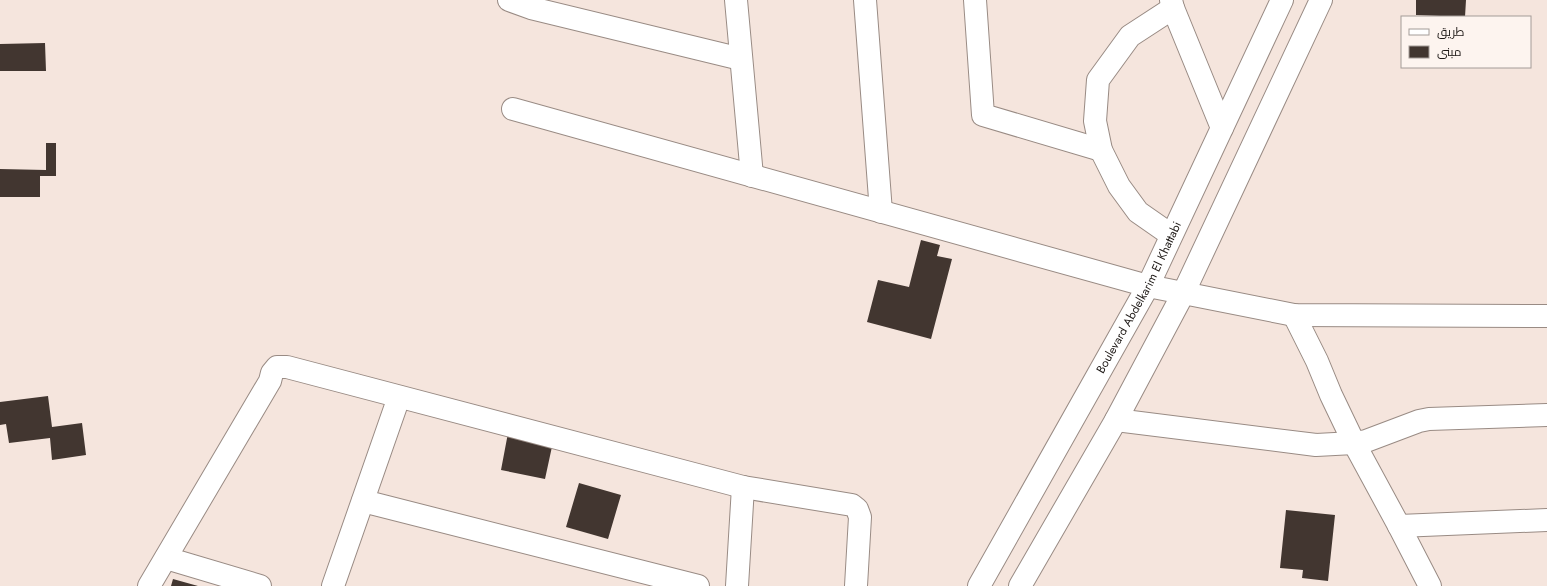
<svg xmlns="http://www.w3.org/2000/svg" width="1547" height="586" viewBox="0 0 1547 586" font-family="Jost,Cairo,sans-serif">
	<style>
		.building { fill: #423630 }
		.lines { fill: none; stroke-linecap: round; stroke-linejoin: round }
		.minor-casing { stroke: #998b84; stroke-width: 24 }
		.minor { stroke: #fff; stroke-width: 22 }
		.labels { text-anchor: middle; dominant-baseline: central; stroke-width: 4; stroke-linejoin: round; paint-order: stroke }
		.street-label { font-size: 12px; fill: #1e1916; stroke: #fdf4ef }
	</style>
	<rect width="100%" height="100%" fill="#f5e5dd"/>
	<path class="building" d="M1416,0H1466L1465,17L1416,15Z
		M45,43L46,71H0V44Z
		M46,143H56V176H40V197H0V169L46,170Z
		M921,240L940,245L937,256L952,259L931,339L867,322L878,280L909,287Z
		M48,396L52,427L82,423L86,455L52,460L50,438L9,443L6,424L0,425V402Z
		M508,433L553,442L545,479L501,470Z
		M579,483L621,495L608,539L566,527Z
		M1286,510L1335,515L1328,581L1302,578L1303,570L1280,568Z
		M173,579L198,586H171Z"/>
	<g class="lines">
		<g class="minor-casing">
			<g id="minor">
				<path d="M509,0L531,8L741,59"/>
				<path d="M736,0L752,176"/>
				<path d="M865,0L881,212"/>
				<path d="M975,0L983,115L1101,150"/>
				<path d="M1171,0L1173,8L1222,128"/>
				<path d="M513,109L1148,286L1294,315L1547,316"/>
				<path d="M1171,235L1138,212L1119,186L1101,150L1095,121L1098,80L1130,36L1173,8"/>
				<path d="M1294,315L1317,361L1331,395L1354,443L1399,526L1430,586"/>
				<path d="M1116,420L1316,445L1354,443L1366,441L1419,421L1429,419L1547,415"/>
				<path d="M363,501L698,586"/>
				<path d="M1399,526L1547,520"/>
				<path d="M166,558L260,586"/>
				<path d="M149,586L270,381L272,373L277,367H287L743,487L852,505L857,509L860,517L856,586"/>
				<path d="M333,586L399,397"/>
				<path d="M737,586L743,487"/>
				<path id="s1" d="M979,586L1148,286L1282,0"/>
				<path d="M1020,586L1116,420L1183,294L1321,0"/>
			</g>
		</g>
		<use href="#minor" class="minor"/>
	</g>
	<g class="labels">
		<g class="street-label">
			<text stroke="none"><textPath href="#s1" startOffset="330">Boulevard Abdelkarim El Khattabi</textPath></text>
		</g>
	</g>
	<rect x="1401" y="16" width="130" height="52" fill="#fdf4ef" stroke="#a49c98"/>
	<rect x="1409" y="29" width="20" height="6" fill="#ffffff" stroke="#a49c98"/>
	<text x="1437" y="36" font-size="12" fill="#1e1916">طريق</text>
	<rect x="1409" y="46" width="20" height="12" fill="#423630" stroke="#a49c98"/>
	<text x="1437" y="56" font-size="12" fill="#1e1916">مبنى</text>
</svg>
